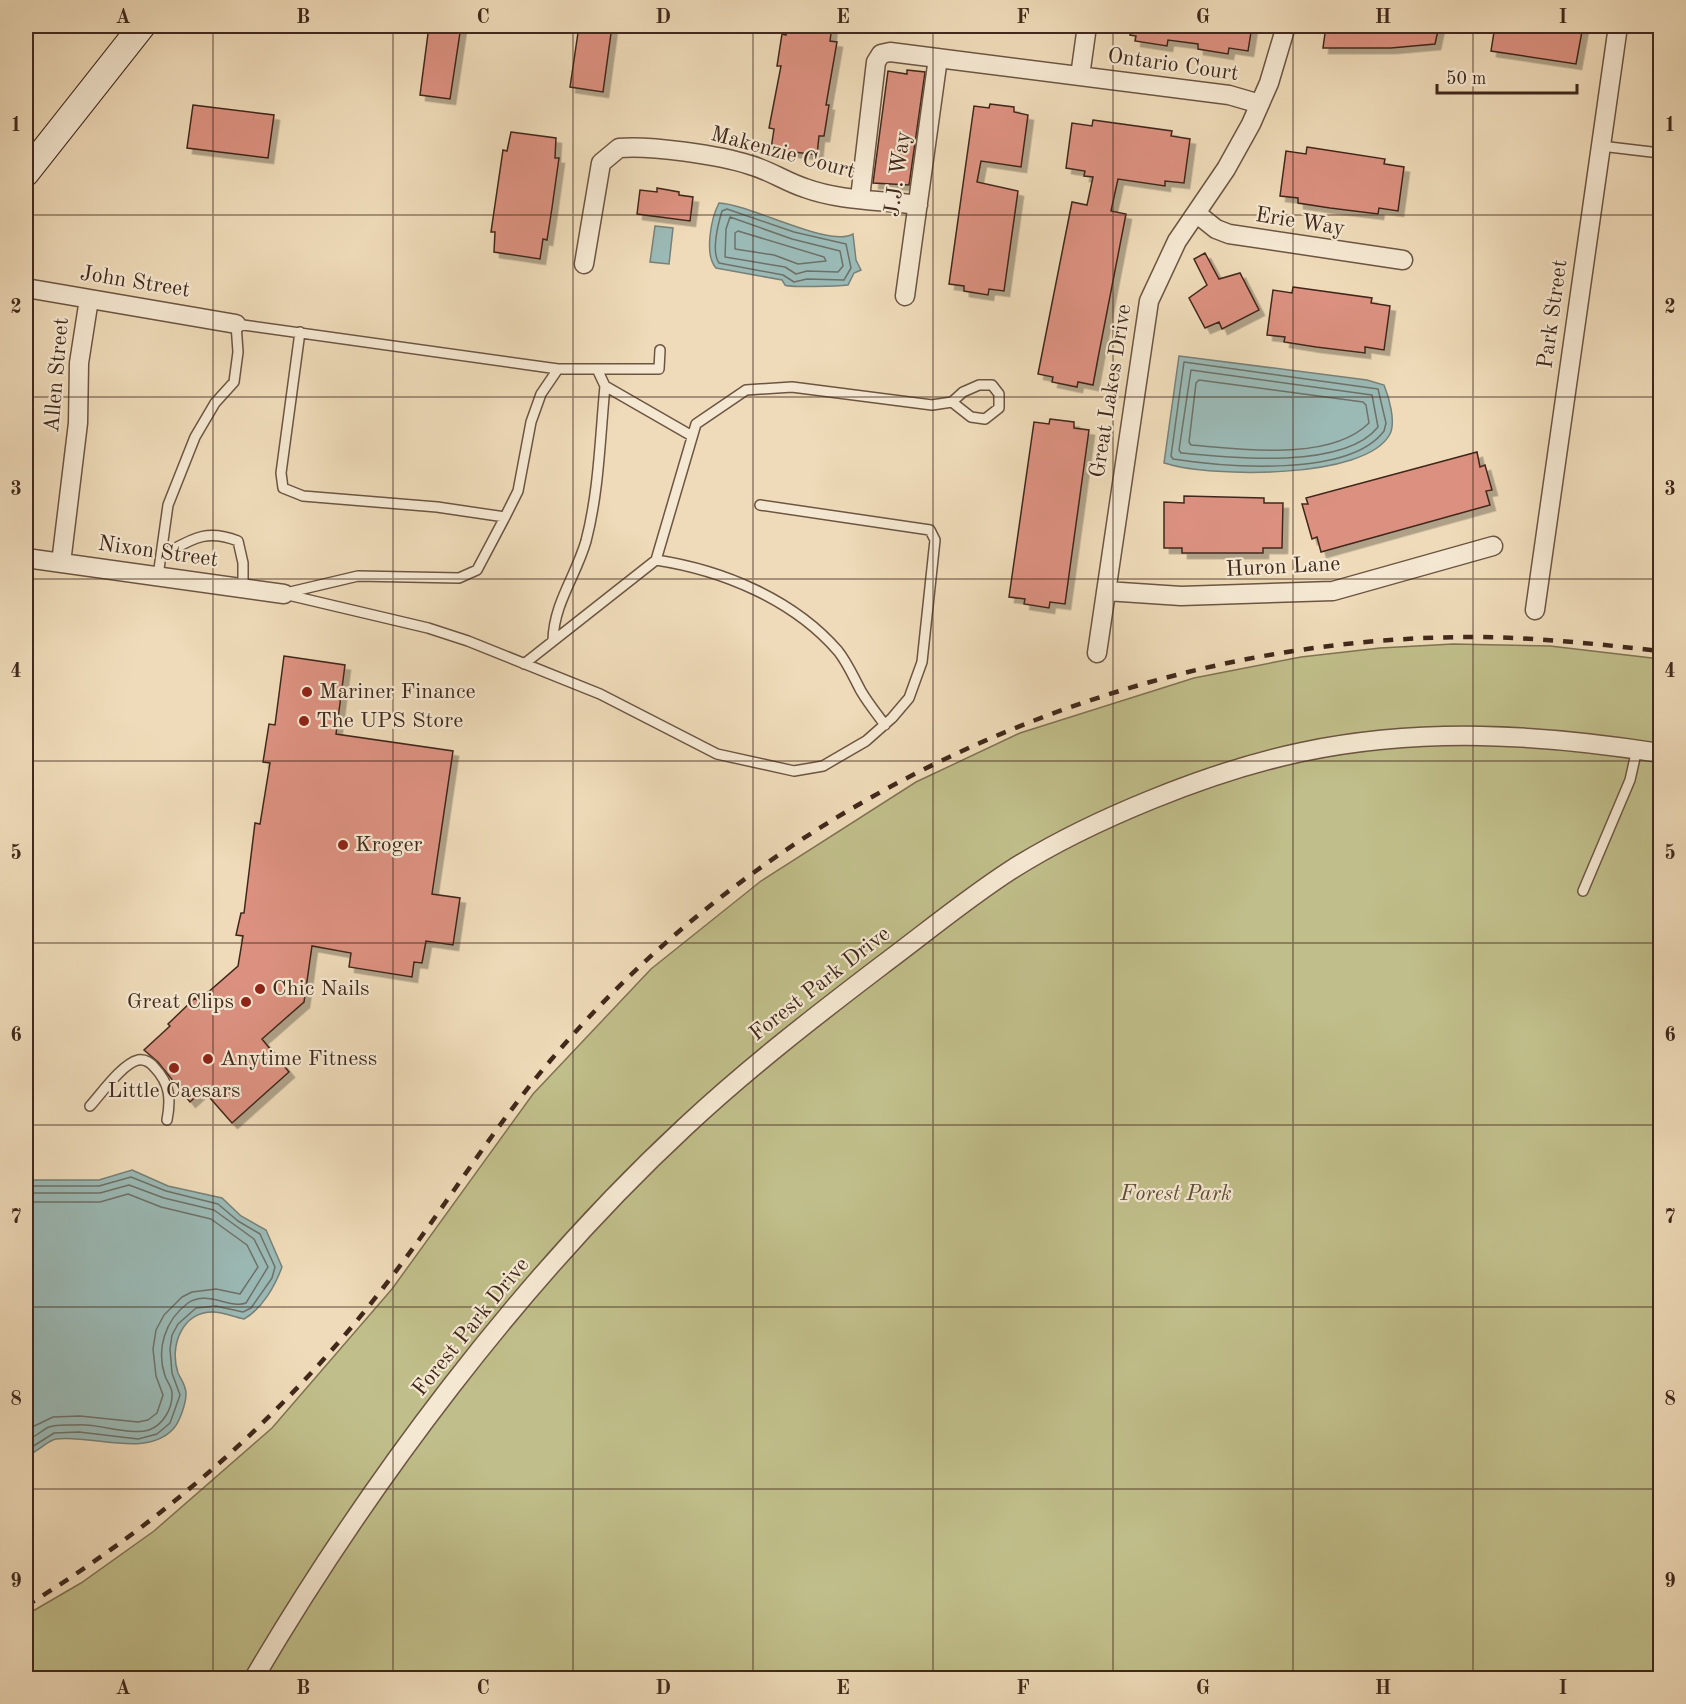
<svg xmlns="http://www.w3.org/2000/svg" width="1686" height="1704" viewBox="0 0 1686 1704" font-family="'Old Standard TT',serif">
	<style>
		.green { fill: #c0be8a; stroke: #807352; stroke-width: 1.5 }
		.water { fill: #9bbab6; stroke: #778078; stroke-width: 1.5 }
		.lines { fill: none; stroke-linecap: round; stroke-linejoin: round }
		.shore { stroke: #6e7168; stroke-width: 1.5 }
		.building { fill: #dc9180; stroke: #40281b; stroke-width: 1.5; filter: url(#shadow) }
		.lane-casing { stroke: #6c5542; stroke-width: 12 }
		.street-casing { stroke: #6c5542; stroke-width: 21 }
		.secondary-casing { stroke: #40281b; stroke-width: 28 }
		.lane { stroke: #f5e8d2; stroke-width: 9 }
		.street { stroke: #f5e8d2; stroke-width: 18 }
		.secondary { stroke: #f5e8d2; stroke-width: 26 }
		.rail { stroke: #40281b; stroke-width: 4.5; stroke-dasharray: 10 10; stroke-linecap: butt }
		.grid { fill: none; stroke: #40281b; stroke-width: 1.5; stroke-opacity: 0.55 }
		.poi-dot { fill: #8f2418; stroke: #f5e8d2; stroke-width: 2 }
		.labels { text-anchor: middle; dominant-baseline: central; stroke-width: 4.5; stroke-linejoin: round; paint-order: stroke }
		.street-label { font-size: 22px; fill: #40281b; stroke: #f5e8d2 }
		.poi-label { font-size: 22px; fill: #40281b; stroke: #f5e8d2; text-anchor: start }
		.park-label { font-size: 22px; font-style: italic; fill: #604e37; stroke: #f5e8d2 }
		.neatline { fill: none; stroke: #40281b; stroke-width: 2 }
		.grid-label { font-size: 20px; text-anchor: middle; font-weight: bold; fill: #40281b }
	</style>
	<defs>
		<filter id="shadow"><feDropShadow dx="5.5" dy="5.5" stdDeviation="0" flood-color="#0004"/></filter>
	</defs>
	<rect width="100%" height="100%" fill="#efdbb9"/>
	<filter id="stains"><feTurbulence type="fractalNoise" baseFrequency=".00333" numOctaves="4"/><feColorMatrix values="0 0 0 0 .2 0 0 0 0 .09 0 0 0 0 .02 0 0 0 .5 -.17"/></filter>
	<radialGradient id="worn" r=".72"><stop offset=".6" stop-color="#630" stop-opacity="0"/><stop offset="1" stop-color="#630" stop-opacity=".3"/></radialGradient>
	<path class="green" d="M1453,644L1550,646L1660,659V1678H26V1615L81,1583L154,1531L272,1428L392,1289L533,1094L651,969L761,881L916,782L1020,733L1194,678L1301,657L1380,648Z"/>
	<path class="water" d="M719,203C750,204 829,248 853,234L856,260L861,270L854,273L848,285C839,286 790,288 785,285L782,280L716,268C704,255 711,218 719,203Z
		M655,226L673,228L669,264L650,262Z
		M1179,356L1367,380L1384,385C1389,397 1396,422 1390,434C1366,480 1210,477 1168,464L1164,463Z
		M132,1170L168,1186L222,1198L241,1216L266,1230L282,1267C275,1286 262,1309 244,1319C234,1317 223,1312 213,1312C182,1312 169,1346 178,1373C181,1380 186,1385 186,1394C186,1403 180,1421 174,1428C147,1459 92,1434 56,1439C49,1440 39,1450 32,1453L26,1452V1180H99Z"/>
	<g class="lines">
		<path class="shore" d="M727,209L794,232L846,244L851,268L844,280L807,279L794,282L783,275L719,263C711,252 718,224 722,211Z
			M730,217L792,239L840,251L843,266L838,272L807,271L796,274L785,267L725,257L726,229Z
			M738,231L824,257L826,261L798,264L774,255L735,249V233Z
			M1184,362L1378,389L1386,423L1384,431C1349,478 1225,467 1173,459L1171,456Z
			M1191,370L1372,395L1378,427C1344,470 1230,458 1181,453L1179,450Z
			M1199,380L1363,402L1366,405L1369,423C1330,462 1241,449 1191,445L1189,442L1196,383Z
			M26,1186H99L131,1177L166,1191L218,1204L238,1221L260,1234L275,1267L272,1278L251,1308L243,1312L216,1306L196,1308L178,1324L172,1335L170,1349L172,1373L180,1395L170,1423L157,1434L138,1439L79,1432L54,1433L32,1447L26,1446
			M26,1193H100L129,1185L164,1198L214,1210L254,1239L268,1267L246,1303C230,1309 207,1290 188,1303C165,1320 156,1349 165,1376C167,1382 172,1387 172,1393C173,1408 163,1425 149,1430C131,1436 97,1423 76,1425C69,1425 56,1424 49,1427C41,1430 35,1439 26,1439
			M26,1202H100L128,1194L161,1207L211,1219L247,1245L258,1267L240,1294L216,1289L192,1292L182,1297L164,1315L156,1330L153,1349L156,1376L163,1395L157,1413L148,1420L138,1422L80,1416L53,1417L26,1430"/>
	</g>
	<path class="building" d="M429,26H461L450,99L420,95Z
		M579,26H612L603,92L570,87Z
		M787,26H832L830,41L837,42L826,105H829L824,136H819L817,155L771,149L774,129L769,128L781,66H777L782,34L786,35Z
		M1130,26H1252L1248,51L1229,48L1228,54L1198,49V44L1168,40L1167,46L1135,41L1136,36L1130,35Z
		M1326,26H1439L1435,44L1391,48H1323Z
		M1495,26H1583L1576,64L1491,51Z
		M907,70L925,72L909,185L873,183L888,71L907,74Z
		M990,104L1014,107V112L1028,115L1021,167L981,161L977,182L1018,191L1004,291L989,289L988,295L964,291V286L949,284L974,106L989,108Z
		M193,105L274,115L268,158L187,148Z
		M1093,120L1172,131L1171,136L1190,139L1184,183L1165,181V186L1118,179L1111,211L1126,214L1099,353L1093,385L1078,382L1077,387L1052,382L1053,377L1038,374L1072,202L1087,205L1093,177L1084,176L1085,171L1066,168L1072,123L1092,126Z
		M511,132L556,138L555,158H559L552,208L547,240L543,239L540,259L494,252L495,232H491L503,150L507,151Z
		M1307,147L1385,159L1384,164L1404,167L1398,211L1379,208L1378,214L1330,208L1298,203V198L1280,196L1286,151L1306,154Z
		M657,188L679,192V195L693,197L690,221L637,214L640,190L657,192Z
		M1205,253L1219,279L1240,273L1259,310L1222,329L1219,322L1205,328L1189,298L1207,285L1194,259Z
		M1293,287L1372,298L1371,303L1390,306L1384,350L1365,347V353L1316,347L1284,342L1285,337L1267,335L1273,290L1292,293Z
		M1050,419L1074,422V428L1089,430L1065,604L1050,602L1049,608L1024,604L1025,599L1009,597L1034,422L1049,424Z
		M1477,452L1480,467L1485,465L1492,490L1486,491L1490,505L1321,552L1317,537L1312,539L1302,504H1308L1306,498Z
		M1184,496L1264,498V503H1283L1282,548H1263V553H1182V548H1164V502L1184,503Z
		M284,656L345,665L336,734L453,751L432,894L460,898L453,945L426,941L422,963L414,962L412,977L349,967L351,953L312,946L304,1002L262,1039L289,1072L232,1123L203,1090L190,1102L158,1062L144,1050L170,1026L168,1024L195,998L198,1001L238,966L243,936L236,935L241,913H244L255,823L260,824L270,763L263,762L269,724L275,725Z"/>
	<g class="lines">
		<g class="lane-casing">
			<path id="lane" d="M1601,146L1660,153
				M300,332L281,473L283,488L303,496L437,507L505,517L518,491L531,422L541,394L558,369
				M605,386L692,436
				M161,556C191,540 204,528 238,541L243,563V588
				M656,560L696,424L746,390L792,387L932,405L952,402L963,392L979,385H992L999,394V408L985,419L971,417L952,402
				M158,576L168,505L195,437L215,403L234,382L238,352L236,324L558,369H659L660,350
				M286,593L358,576L459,578L477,570L505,517
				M284,594L428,628L468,641L600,694L717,754L794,771L823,766L866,741L892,718L909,698L922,662L935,540L930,530L760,505
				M553,640C554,603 576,576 586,541C599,491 600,438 605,386L597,369
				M524,664L656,560C722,570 793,599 838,651C847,662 854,678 861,691C868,703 877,714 885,725
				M1583,891L1630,780L1637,749
				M90,1106C101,1094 122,1064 138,1060C145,1059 151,1063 155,1068C170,1084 171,1099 167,1120"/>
		</g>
		<g class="street-casing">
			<path id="street" d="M1080,76L1087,26
				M860,198L876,62L881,54L890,52L1229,95L1260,104
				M1196,213L1216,229L1229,234L1403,260
				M584,264L601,163L619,148C649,145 720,155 750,165C769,170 786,182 805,188C840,201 881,200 918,205
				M26,288L236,324
				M905,296L938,58
				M26,558L284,594
				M61,563L78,423L79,363L89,299
				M1106,591L1181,596L1333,591L1493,546
				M1535,610L1618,26
				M1097,653L1149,301L1177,241L1226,169L1251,124L1269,83L1286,26
				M254,1678C368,1484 520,1280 686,1126C747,1069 814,1017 881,966C924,934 966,899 1011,870C1090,820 1211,771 1302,752C1422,727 1540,734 1660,753"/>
		</g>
		<g class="secondary-casing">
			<path id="secondary" d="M26,173L142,26"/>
		</g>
		<use href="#lane" class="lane"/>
		<use href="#street" class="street"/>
		<use href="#secondary" class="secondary"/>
		<path class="rail" d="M26,1606C164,1521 283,1417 383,1288C441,1214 489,1133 550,1061C773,796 1125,638 1470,637C1534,637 1597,644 1660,651"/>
	</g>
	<path class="grid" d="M213,26V1678M393,26V1678M573,26V1678M753,26V1678M933,26V1678M1113,26V1678M1293,26V1678M1473,26V1678M26,215H1660M26,397H1660M26,579H1660M26,761H1660M26,943H1660M26,1125H1660M26,1307H1660M26,1489H1660"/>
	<g class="poi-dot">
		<circle cx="307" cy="692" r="6"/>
		<circle cx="304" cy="721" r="6"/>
		<circle cx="343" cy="845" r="6"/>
		<circle cx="260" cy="989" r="6"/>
		<circle cx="246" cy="1002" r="6"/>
		<circle cx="208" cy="1059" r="6"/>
		<circle cx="174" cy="1068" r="6"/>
	</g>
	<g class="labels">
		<g class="street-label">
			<text transform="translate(1173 65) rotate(8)">Ontario Court</text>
			<text transform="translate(783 153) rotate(15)">Makenzie Court</text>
			<text transform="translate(898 174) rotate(-82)">J.J. Way</text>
			<text transform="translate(1300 222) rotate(9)">Erie Way</text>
			<text transform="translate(135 282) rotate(9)">John Street</text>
			<text transform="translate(1553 314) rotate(-82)">Park Street</text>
			<text transform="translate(57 375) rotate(-85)">Allen Street</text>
			<text transform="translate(1111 391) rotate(-81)">Great Lakes Drive</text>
			<text transform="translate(158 552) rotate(8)">Nixon Street</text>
			<text transform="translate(1283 567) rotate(-3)">Huron Lane</text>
			<text transform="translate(820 984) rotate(-38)">Forest Park Drive</text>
			<text transform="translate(471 1327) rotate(-51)">Forest Park Drive</text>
		</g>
		<g class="poi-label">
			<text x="319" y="692">Mariner Finance</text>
			<text x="316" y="721">The UPS Store</text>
			<text x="355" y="845">Kroger</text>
			<text x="272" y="989">Chic Nails</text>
			<text x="234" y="1002" text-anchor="end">Great Clips</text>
			<text x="220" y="1059">Anytime Fitness</text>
			<text x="174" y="1091" text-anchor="middle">Little Caesars</text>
		</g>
		<g class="park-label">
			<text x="1176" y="1194">Forest Park</text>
		</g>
	</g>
	<rect width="1686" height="1704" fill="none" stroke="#efdbb9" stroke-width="66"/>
	<path d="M1437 84v9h140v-9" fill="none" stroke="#40281b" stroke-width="3"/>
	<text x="1446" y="84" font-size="18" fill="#40281b" stroke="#f5e8d2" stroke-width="4.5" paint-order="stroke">50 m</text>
	<rect x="33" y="33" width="1620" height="1638" class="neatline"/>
	<g class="grid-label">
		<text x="123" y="23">A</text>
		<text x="303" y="23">B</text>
		<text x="483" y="23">C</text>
		<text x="663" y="23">D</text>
		<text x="843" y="23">E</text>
		<text x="1023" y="23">F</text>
		<text x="1203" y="23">G</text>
		<text x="1383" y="23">H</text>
		<text x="1563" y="23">I</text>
		<text x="16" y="131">1</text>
		<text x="1670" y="131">1</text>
		<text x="16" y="313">2</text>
		<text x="1670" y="313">2</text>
		<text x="16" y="495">3</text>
		<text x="1670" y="495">3</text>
		<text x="16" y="677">4</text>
		<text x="1670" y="677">4</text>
		<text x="16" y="859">5</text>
		<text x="1670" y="859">5</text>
		<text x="16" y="1041">6</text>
		<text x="1670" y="1041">6</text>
		<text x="16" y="1223">7</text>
		<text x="1670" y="1223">7</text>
		<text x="16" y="1405">8</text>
		<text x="1670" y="1405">8</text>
		<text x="16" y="1587">9</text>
		<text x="1670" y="1587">9</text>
		<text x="123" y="1694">A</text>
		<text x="303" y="1694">B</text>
		<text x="483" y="1694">C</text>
		<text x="663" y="1694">D</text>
		<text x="843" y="1694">E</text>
		<text x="1023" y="1694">F</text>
		<text x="1203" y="1694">G</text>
		<text x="1383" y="1694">H</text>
		<text x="1563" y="1694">I</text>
	</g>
	<rect width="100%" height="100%" filter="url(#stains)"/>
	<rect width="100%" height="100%" fill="url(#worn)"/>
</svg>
